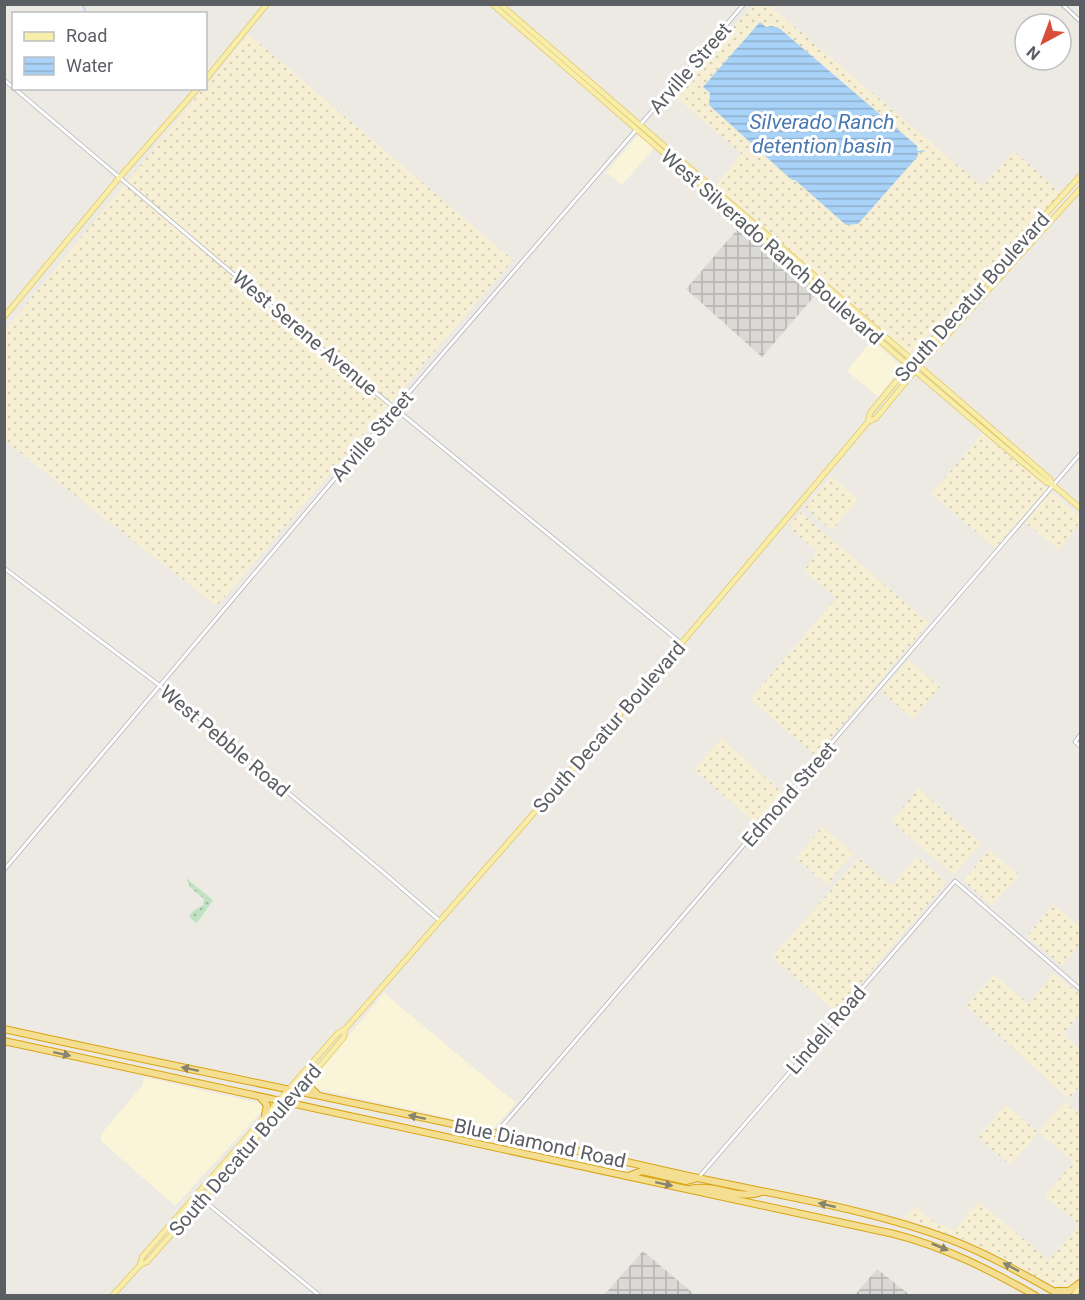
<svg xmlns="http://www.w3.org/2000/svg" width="1085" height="1300" viewBox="0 0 1085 1300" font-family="Roboto,sans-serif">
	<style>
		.commercial { fill: #faf4d9 }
		.industrial { fill: url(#industrial-grid) }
		.grass { fill: url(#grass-dots) }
		.sand { fill: url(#sand-dots); fill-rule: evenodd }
		.water { fill: url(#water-rules) }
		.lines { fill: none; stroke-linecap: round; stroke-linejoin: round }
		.stream { stroke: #a8d2f7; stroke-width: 1.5 }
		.minor-casing { stroke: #b0b3b7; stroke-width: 4.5 }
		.major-casing { stroke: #e5c563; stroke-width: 6 }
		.highway-casing { stroke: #dba413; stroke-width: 8 }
		.minor { stroke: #fff; stroke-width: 3 }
		.major { stroke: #f8eeac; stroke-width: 4.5 }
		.highway { stroke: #f3de92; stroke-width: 6 }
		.oneway { fill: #898470 }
		.labels { text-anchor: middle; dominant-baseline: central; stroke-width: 6; stroke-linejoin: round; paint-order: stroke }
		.street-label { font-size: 20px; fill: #5b5e62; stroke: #fff }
		.water-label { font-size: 21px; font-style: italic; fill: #4a78b0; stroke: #fff }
	</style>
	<defs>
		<pattern id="industrial-grid" width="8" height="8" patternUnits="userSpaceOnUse" patternTransform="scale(1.5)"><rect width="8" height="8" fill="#dbd9d5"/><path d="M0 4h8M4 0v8" fill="none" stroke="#b5b3b0"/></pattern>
		<pattern id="grass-dots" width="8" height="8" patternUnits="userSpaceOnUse" patternTransform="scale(1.5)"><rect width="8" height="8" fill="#c1e2c2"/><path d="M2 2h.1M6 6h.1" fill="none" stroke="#a0baa1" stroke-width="1.8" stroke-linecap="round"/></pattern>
		<pattern id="sand-dots" width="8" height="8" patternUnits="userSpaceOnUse" patternTransform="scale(1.5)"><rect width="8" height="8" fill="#f7efd3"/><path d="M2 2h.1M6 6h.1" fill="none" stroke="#d6cfb8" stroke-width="1.8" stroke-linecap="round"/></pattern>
		<pattern id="water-rules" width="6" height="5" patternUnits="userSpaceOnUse" patternTransform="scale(1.5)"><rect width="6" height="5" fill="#a8d2f7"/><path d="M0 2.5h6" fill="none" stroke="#8caecb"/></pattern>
	</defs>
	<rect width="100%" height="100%" fill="#eceae3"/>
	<path class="commercial" d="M638,135L654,148L622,185L606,172Z
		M872,340L902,367L878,397L847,371Z
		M384,993L516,1103L494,1128L318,1089L313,1086L311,1081Z
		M144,1077L263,1104V1110L175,1206L101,1141L102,1133L142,1086Z"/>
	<path class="industrial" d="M742,224L818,292L762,357L686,289Z
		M643,1251L695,1295L608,1296L606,1293Z
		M877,1269L910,1295H855Z"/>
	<path class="grass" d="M186,878L213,900L200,919L196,923L189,917L192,912L203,905L204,899L190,887Z"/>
	<path class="sand" d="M753,5H769L982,186L1014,151L1061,193L910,354L716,186L741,153L673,95ZM777,26L917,146L918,150L792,180L784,173L709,105L710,100Z
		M248,34L513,260L217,606L5,441L4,331L203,89L206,88V86Z
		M983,433L1080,517V522L1059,550L1021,519L995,548L931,494Z
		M831,476L858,499L832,531L805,507Z
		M800,512L929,623L816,756L750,699L836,598L804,570L818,552L788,527Z
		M909,660L940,687L913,719L881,691Z
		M721,738L784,794L758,825L694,770Z
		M918,788L981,843L954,875L892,822Z
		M822,827L853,853L827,885L796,858Z
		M989,850L1019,875L992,906L963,881Z
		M917,857L947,882L836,1012L772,957L859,858L891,886Z
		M1053,904L1080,927V944L1062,966L1027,936Z
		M1054,973L1080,995V1013L1063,1034L1080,1050V1085L1069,1099L966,1006L994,975L1029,1004Z
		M1065,1102L1080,1115V1226L1045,1196L1073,1162L1039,1132L1010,1165L978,1137L1006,1105L1038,1132Z
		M978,1201L1049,1260L1077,1228L1080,1231V1280L1072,1287L1055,1286L966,1240L904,1218L915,1206L934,1222L955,1230Z"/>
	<path class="water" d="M760,22L766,27L772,26L779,28L917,146L918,156L858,224L846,225L795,180H792L784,173L709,105L710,93L703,87Z"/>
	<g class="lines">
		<path class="stream" d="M82,4L87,14
			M916,152L924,151"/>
		<g class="minor-casing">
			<path id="minor" d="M1062,4L1080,21
				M4,80L14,88
				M14,88L303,333L681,643
				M640,125L744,4
				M4,568L159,685L383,872L440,921
				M1080,735L1075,742L1080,746
				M4,870L336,477L636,130
				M497,1132L1080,454
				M699,1177L955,881L1080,989
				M196,1194L320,1296"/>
		</g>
		<g class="major-casing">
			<path id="major" d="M492,4C677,163 859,326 1046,482L1053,485
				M500,4L1050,479L1053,485L1080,508
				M206,79L267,4
				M1003,274L1002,270L1012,255
				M4,317L119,178L198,88
				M868,422L870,413L908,367L1080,176
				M140,1265L142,1257L338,1033L345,1029L361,1011L664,664L868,422L876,418L914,372L1080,189
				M112,1296L140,1265L147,1262L323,1062L344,1037L345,1029
				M1073,1296L1080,1287"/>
		</g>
		<g class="highway-casing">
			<path id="highway" d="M4,1029C225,1078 446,1120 666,1171C760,1193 858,1205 949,1239C988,1254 1025,1275 1062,1296
				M4,1041L894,1234C945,1247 990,1270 1036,1296
				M308,1079L310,1087L317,1094
				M260,1097L267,1105L265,1115
				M628,1176L642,1171L686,1181L694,1179
				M690,1189C715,1183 738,1201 762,1192
				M1057,1291H1069L1080,1283"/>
		</g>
		<use href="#minor" class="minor"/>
		<use href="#major" class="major"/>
		<use href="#highway" class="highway"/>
	</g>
	<defs><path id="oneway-solid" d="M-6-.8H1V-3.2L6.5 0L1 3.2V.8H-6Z" transform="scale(1.5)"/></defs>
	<g class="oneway">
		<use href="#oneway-solid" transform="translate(62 1054) rotate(12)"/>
		<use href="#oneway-solid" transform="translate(190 1069) rotate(-168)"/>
		<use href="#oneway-solid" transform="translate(417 1117) rotate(-168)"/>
		<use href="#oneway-solid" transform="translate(664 1184) rotate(12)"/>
		<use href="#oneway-solid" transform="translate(827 1205) rotate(-167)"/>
		<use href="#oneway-solid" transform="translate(940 1247) rotate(22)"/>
		<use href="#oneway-solid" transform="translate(1011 1267) rotate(-152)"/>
	</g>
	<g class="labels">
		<g class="street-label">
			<text transform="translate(690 68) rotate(-49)">Arville Street</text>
			<text transform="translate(772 247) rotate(41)">West Silverado Ranch Boulevard</text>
			<text transform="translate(972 297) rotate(-48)">South Decatur Boulevard</text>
			<text transform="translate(305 333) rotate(40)">West Serene Avenue</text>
			<text transform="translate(372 436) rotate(-49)">Arville Street</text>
			<text transform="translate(609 727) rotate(-49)">South Decatur Boulevard</text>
			<text transform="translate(225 741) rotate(40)">West Pebble Road</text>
			<text transform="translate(789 794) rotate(-49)">Edmond Street</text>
			<text transform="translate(826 1030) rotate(-49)">Lindell Road</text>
			<text transform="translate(540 1143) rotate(12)">Blue Diamond Road</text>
			<text transform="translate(245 1150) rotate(-49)">South Decatur Boulevard</text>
		</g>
		<g class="water-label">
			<text x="822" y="122">Silverado Ranch<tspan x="822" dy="24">detention basin</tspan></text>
		</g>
	</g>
	<rect width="1085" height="1300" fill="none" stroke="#5b5e62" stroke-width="12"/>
	<rect x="12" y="12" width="195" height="78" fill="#ffffff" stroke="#bdbfc0" stroke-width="1.5"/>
	<rect x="24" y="32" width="30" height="9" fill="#f8eeac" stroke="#bdbfc0" stroke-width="1.5"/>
	<text x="66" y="42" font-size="18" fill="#5b5e62">Road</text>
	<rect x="24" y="57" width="30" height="18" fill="url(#water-rules)" stroke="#bdbfc0" stroke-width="1.5"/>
	<text x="66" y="72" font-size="18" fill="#5b5e62">Water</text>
	<g transform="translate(1043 42) rotate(221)"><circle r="28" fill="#ffffff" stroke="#bdbfc0" stroke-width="1.5"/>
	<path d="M0-4.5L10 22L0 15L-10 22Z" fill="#da4d3b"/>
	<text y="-9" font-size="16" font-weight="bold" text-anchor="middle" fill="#5b5e62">N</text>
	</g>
</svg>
